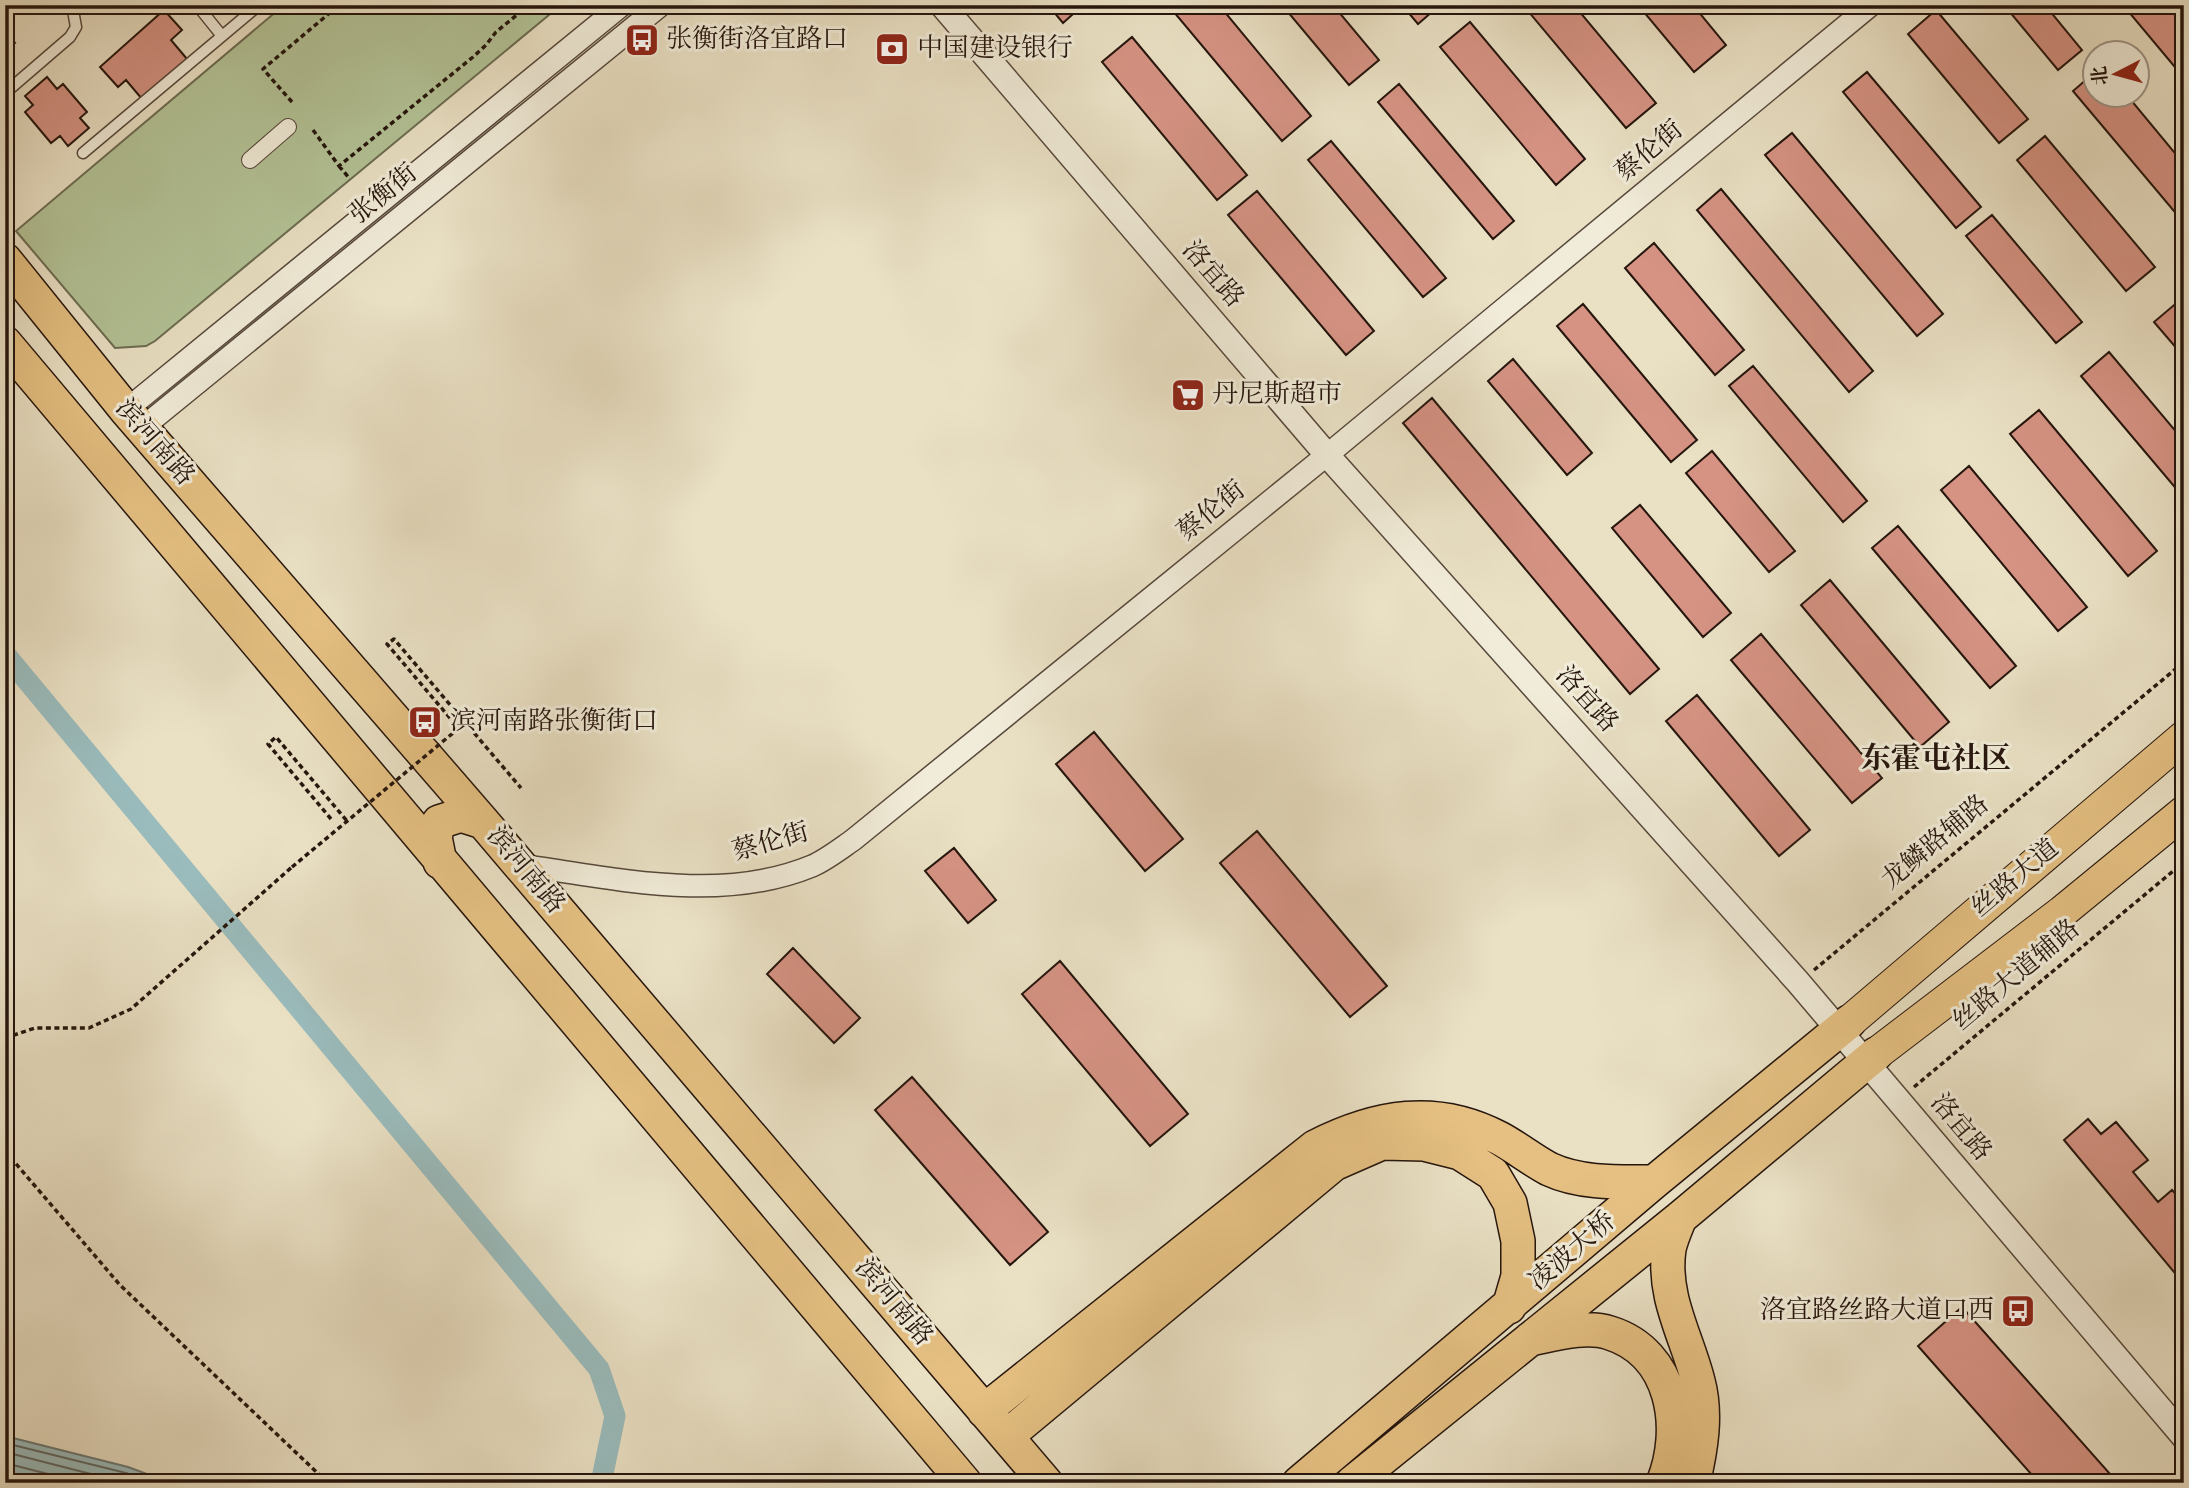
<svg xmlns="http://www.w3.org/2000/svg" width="2189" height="1488" viewBox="0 0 2189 1488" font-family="'Sorts Mill Goudy','Noto Serif SC',serif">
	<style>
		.green { fill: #b3c397; stroke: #6c6c52; stroke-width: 2 }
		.water { fill: #9abcbd; stroke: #6b7977; stroke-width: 2 }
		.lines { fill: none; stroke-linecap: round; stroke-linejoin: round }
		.shore { stroke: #606865; stroke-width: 2 }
		.canal { stroke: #9abcbd; stroke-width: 21 }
		.building { fill: #d69384; stroke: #25150d; stroke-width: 2 }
		.service-casing { stroke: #56483b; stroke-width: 13 }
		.pedestrian-casing { stroke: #56483b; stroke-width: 18 }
		.minor-casing { stroke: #56483b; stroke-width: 24 }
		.tertiary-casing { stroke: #56483b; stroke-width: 27 }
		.primary-casing { stroke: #25150d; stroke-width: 34 }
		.trunk-casing { stroke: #25150d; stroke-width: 36 }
		.path { stroke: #25150d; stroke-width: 3.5; stroke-dasharray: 5 3.5; stroke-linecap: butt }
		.service { stroke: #f1ecd9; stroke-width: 10 }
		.pedestrian { stroke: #f1ecd9; stroke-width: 16 }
		.minor { stroke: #f1ecd9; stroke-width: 21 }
		.tertiary { stroke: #f1ecd9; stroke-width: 24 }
		.primary { stroke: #e5c082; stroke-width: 32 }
		.trunk { stroke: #e5c082; stroke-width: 33 }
		.path-bridge { stroke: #25150d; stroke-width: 3.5; stroke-dasharray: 5 3.5; stroke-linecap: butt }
		.labels { text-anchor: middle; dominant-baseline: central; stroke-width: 6; stroke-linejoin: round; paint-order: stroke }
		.poi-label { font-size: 26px; fill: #25150d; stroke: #f1ecd9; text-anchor: start }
		.street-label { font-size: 26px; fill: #25150d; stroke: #f1ecd9 }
		.quarter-label { font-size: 30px; font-weight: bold; fill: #25150d; stroke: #f1ecd9 }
	</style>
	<rect width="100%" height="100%" fill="#eae1c5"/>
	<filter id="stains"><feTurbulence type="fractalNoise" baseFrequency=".00286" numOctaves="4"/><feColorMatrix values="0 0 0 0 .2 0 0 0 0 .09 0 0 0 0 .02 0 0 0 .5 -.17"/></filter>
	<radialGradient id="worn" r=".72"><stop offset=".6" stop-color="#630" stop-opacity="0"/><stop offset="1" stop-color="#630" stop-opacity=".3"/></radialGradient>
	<path class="green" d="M284,5H561L155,341L146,346L115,348L16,231Z"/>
	<path class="water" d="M5,1436L128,1467L171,1483H5Z"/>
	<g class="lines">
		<path class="shore" d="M5,1443L126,1473L151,1483
			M5,1452L126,1483
			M5,1463L83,1483"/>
		<path class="canal" d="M5,654L599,1369L615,1416L601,1483"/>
	</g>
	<path class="building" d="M1048,5H1083L1063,23Z
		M1168,5H1219L1311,116L1282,141Z
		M1282,5H1333L1379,60L1349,85Z
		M1402,5H1440L1418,24Z
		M1523,5H1574L1656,103L1626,128Z
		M1638,5H1693L1726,45L1694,72Z
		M2004,5H2045L2082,50L2058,70Z
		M2123,5H2172L2184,19V78Z
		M164,10L182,30L171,40L187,59L142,99L126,80L118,87L100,67Z
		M1936,10L2028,119L1999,143L1908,34Z
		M5,11L13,20L5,27Z
		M1470,22L1585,159L1556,185L1440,47Z
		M5,32L15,43L5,51Z
		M1132,37L1247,175L1217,200L1102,62Z
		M1867,72L1981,207L1956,228L1843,92Z
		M2094,73V94H2126L2184,164V223L2073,91Z
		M47,77L57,89L63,84L87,112L80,118L89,128L68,146L60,136L51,143L25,112L33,105L25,96Z
		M1399,84L1514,221L1493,239L1378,102Z
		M1792,133L1943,314L1917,336L1765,155Z
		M2045,136L2155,267L2126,291L2017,160Z
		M1331,141L1446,278L1423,297L1308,160Z
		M1721,189L1873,371L1849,392L1697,210Z
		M1257,191L1374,331L1346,355L1228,215Z
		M1992,215L2082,322L2056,343L1966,236Z
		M1654,243L1744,350L1715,375L1625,268Z
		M2180,300L2184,304V357L2154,322Z
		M1583,304L1697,440L1671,462L1557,326Z
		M2109,352L2184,441V498L2081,376Z
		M1513,359L1592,453L1567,475L1488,381Z
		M1753,366L1867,501L1843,522L1729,386Z
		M1432,398L1659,669L1630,694L1403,423Z
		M2039,410L2157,551L2128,576L2010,434Z
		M1712,451L1795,551L1769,572L1686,473Z
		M1969,466L2087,607L2058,631L1941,490Z
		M1640,505L1731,613L1703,637L1612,528Z
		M1898,526L2016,666L1990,688L1872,548Z
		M1830,580L1949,722L1920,747L1801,605Z
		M1761,634L1882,778L1852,803L1731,660Z
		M1697,695L1810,830L1779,856L1666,721Z
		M1094,732L1183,839L1145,871L1056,764Z
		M1257,831L1387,986L1350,1017L1220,863Z
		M954,848L996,900L968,923L925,871Z
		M793,948L860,1018L834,1043L767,974Z
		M1060,961L1188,1114L1150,1146L1022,994Z
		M912,1077L1048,1232L1010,1265L875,1110Z
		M2088,1119L2101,1134L2116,1122L2148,1160L2133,1172L2158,1202L2172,1190L2184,1203V1274L2179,1278L2064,1140Z
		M1962,1307L2118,1483H2039L1918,1346Z"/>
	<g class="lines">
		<g class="service-casing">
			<path id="service" d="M197,5L222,36
				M5,93L70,37L76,27L72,5
				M83,153L259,5"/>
		</g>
		<g class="pedestrian-casing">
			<path id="pedestrian" d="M250,160L288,127"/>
		</g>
		<g class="minor-casing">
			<path id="minor" d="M126,410L622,5
				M142,428L661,5
				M519,865C614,878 720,904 812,866C826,860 840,849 853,840L1338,446L1871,5"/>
		</g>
		<g class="tertiary-casing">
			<path id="tertiary" d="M942,5L1327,455L1798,982L2184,1437"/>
		</g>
		<g class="primary-casing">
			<path id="primary" d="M1849,1022L2184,737
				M1876,1054L2062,912L2184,812"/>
		</g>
		<g class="trunk-casing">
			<path id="trunk" d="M5,260L126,410L483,822L1046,1483
				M5,343L965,1483
				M440,862L435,837L439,822L461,815L483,822
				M1680,1218C1676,1228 1671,1239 1669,1249C1662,1297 1687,1337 1698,1381C1707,1414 1701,1450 1693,1483
				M1530,1339C1555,1334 1586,1325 1610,1333C1674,1353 1685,1429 1663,1483
				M984,1411L1315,1147C1376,1116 1436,1105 1499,1138C1516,1147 1532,1160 1549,1169C1581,1184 1620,1182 1654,1182
				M1007,1436L1334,1164L1382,1143L1424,1144L1460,1153L1493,1174L1510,1203L1518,1241V1276L1509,1307
				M1299,1483L1654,1182L1849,1022
				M1352,1483L1680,1218L1876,1054"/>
		</g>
		<path class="path" d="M292,102L263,69L338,6
			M313,130L339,166L473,57L486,45L496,32L529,5
			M339,166L350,179
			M450,718L387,644L394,639L521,788
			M331,819L268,744L276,737L347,821
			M1814,970L2184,662
			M5,1038L35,1028H89L131,1009L292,867
			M1914,1087L2184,862
			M5,1151L120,1285L328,1483"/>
		<use href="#service" class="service"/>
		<use href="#pedestrian" class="pedestrian"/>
		<use href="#minor" class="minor"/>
		<use href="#tertiary" class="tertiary"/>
		<use href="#primary" class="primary"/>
		<use href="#trunk" class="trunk"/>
		<path class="path-bridge" d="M292,867L465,723"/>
	</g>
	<defs>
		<g id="bus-square" transform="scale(1.75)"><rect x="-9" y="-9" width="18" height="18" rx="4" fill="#8f2418" stroke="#f1ecd9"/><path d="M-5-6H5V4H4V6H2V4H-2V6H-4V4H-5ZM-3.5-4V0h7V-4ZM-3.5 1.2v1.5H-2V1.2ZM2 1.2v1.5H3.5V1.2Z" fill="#fff"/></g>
		<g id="bank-square" transform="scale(1.75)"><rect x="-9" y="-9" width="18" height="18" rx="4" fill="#8f2418" stroke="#f1ecd9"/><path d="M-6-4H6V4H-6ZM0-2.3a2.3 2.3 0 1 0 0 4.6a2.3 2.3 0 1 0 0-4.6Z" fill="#fff"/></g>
		<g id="supermarket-square" transform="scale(1.75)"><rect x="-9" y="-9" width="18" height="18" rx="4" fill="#8f2418" stroke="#f1ecd9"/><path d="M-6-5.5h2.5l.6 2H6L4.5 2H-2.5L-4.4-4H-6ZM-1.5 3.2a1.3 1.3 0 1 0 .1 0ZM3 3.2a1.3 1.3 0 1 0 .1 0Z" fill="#fff"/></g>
	</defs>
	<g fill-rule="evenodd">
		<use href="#bus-square" x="642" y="40"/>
		<use href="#bank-square" x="892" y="49"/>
		<use href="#supermarket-square" x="1188" y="395"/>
		<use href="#bus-square" x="425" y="722"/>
		<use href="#bus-square" x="2018" y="1311"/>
	</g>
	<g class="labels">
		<g class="poi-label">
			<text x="666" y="40">张衡街洛宜路口</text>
			<text x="917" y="49">中国建设银行</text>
			<text x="1212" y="395">丹尼斯超市</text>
			<text x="450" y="722">滨河南路张衡街口</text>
			<text x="1994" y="1311" text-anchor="end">洛宜路丝路大道口西</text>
		</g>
		<g class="street-label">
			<text transform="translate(1650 152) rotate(-40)">蔡伦街</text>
			<text transform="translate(384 195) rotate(-39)">张衡街</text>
			<text transform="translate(1212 275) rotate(49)">洛宜路</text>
			<text transform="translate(154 443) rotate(49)">滨河南路</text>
			<text transform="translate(1212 512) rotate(-39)">蔡伦街</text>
			<text transform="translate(1586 700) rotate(48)">洛宜路</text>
			<text transform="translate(771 843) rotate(-16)">蔡伦街</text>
			<text transform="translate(1936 843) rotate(-40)">龙鳞路辅路</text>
			<text transform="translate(525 871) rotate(50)">滨河南路</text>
			<text transform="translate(2016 879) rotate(-40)">丝路大道</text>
			<text transform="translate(2017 976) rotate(-40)">丝路大道辅路</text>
			<text transform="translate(1960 1128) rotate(50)">洛宜路</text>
			<text transform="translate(1573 1252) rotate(-41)">凌波大桥</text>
			<text transform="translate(893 1303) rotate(50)">滨河南路</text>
		</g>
		<g class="quarter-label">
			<text x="1936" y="760">东霍屯社区</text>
		</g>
	</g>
	<rect width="2189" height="1488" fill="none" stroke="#eae1c5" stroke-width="28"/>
	<rect x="7" y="7" width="2175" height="1474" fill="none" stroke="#25150d" stroke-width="3.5"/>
	<rect x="14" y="14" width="2161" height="1460" fill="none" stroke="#25150d" stroke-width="2"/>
	<g transform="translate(2116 74) rotate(264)"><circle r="33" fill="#f1ecd9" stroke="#9f9687" stroke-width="2"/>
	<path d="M0-5L12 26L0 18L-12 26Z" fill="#8f2418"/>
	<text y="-10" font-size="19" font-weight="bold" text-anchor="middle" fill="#25150d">北</text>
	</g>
	<rect width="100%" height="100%" filter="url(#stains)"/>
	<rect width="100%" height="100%" fill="url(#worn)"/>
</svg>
